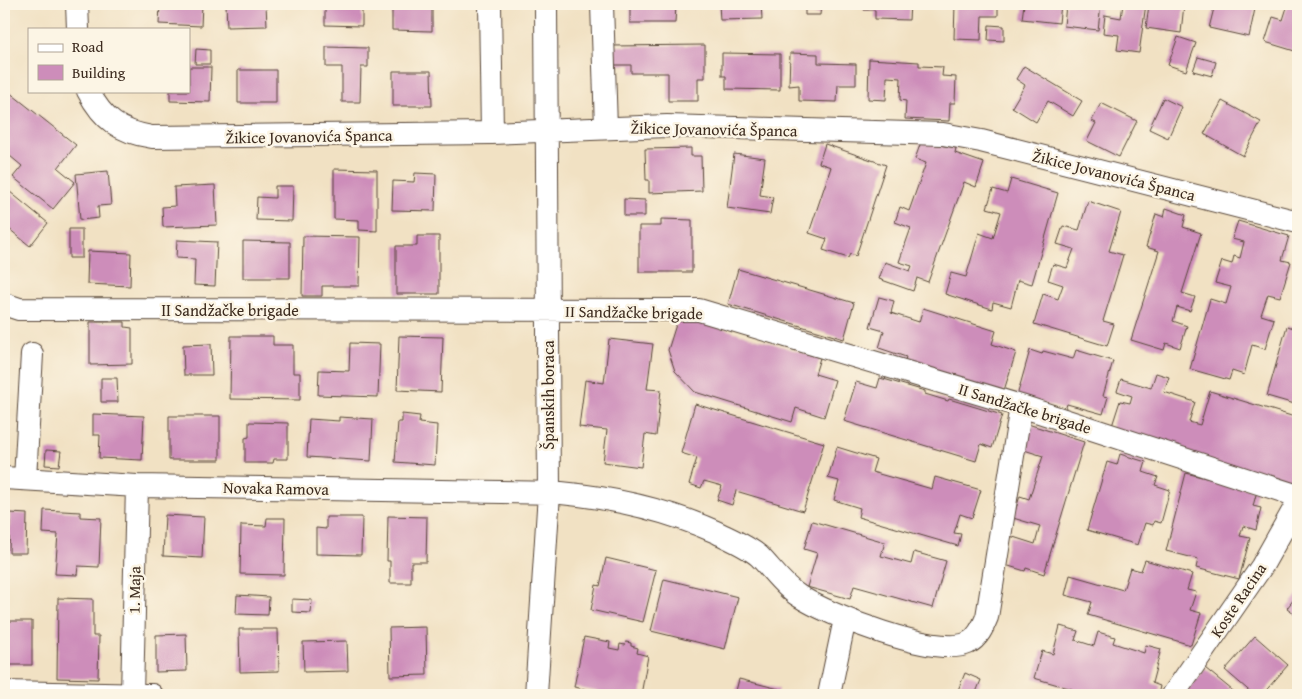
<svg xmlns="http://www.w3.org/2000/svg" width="1302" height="699" viewBox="0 0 1302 699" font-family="'Gentium Book Plus',serif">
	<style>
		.building { fill: #cd8dba }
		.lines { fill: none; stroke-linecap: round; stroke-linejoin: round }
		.street-casing { stroke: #564537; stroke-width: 24 }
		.street { stroke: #fff; stroke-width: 22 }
		.labels { text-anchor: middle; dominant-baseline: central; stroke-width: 5; stroke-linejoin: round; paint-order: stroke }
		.street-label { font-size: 16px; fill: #3b2a1e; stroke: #fcf5e5 }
	</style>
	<rect width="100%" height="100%" fill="#fcf5e5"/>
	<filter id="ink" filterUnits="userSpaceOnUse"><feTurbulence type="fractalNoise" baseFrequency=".02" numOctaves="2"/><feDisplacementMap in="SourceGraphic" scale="10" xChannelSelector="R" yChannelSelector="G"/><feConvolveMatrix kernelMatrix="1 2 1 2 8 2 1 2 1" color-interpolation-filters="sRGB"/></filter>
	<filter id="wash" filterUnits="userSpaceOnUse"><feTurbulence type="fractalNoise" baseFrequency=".0096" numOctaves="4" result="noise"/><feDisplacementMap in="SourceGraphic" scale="20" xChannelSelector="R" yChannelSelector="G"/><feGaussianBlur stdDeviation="1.12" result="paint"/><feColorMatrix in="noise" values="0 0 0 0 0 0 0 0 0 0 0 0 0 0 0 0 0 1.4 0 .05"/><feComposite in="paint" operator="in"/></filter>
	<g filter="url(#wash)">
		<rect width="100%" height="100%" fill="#f1e1c3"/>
		<g id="blocks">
			<path class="building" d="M185,4H202L201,26L159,24L160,5L185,6Z
				M226,4H266L267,26L227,27Z
				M325,4H362V26L325,25Z
				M392,4H432V31L392,30Z
				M630,4H676L675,23H630Z
				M719,4H761L762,19L720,20Z
				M798,4H821L820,15H805V9H797Z
				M864,4H910L909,20L875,19V10H864Z
				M955,4H998V16H982L981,40L954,39Z
				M1024,4H1061L1059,23L1022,19Z
				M1066,4H1101L1098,30L1064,26Z
				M1123,4H1146L1139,53L1117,50L1119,35L1103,33L1105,15L1121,18Z
				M1149,4H1184L1181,33L1146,28Z
				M1215,4H1256L1249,37L1209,28Z
				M1288,4H1298V52L1265,42L1273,17L1283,20Z
				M989,25L1004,26V41L988,40Z
				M1178,37L1196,43L1186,71L1168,65Z
				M705,45V78H698V101H668V73H631V65H612L611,46Z
				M326,47L368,48V67H361L360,102H342V67H326Z
				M196,49L210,50V64H195Z
				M722,53L780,54V90L726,89V76H722Z
				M790,53L818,54V63L856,64V85H838L837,102L799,101V85L789,86Z
				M1198,57L1216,62L1212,76L1193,71Z
				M869,59L919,62V66L943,67L942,76L956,77L955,103H950L949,121L905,119L906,101L900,100L901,78L887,77L886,100L868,99Z
				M1024,66L1082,101L1073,116L1048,101L1036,122L1012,107L1025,85L1016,79Z
				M189,67H211L210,102L170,101V91H189Z
				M238,70H276V103H238Z
				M393,71H431L432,106H393Z
				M4,88L76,145L58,168L75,182L53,209L13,177L22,166L4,151Z
				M1163,98L1182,107L1168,138L1149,129Z
				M1222,101L1261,122L1243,156L1204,134Z
				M1101,103L1137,121L1119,157L1087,141L1096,123L1092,121Z
				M921,142L956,148L955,153L984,163L976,187L964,182L928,282L917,278L913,291L879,279L885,262L910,271L912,266L899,262L911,228L895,222L900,207L909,211L926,163L915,159Z
				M825,144L886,165L856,256L850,254L848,258L823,250L827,239L809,233L831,167L819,163Z
				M691,148V156H701L702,191L649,193V180H646L645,149Z
				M734,154L765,158L760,195L773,197L770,214L727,208Z
				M334,169L377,170V231L359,230V220L334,219Z
				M108,171L111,205L98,206L99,218L80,220L76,174Z
				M415,173L436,174L435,211L392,210L393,181L414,182Z
				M1011,179L1058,193L1032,284L1018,280L1011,307L993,302L992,309L945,294L951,273L966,277L979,233L993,238L1001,212L987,208L993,189L1007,193Z
				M215,185L217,225L163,227L162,207L175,206L174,187Z
				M275,186H293L292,221L256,220L257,197L275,198Z
				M4,187L48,223L30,246L8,228L4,233Z
				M1297,188H1298V206L1294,205Z
				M624,199L645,200V216H624Z
				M1088,201L1121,212L1109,251L1123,255L1103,321L1114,324L1107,346L1034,324L1043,294L1058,299L1063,285L1048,280L1053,264L1067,268L1074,249L1057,244L1063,226L1079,230Z
				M1166,208L1186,215L1183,227L1201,233L1182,293L1195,297L1190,311L1177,307L1173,321L1187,326L1180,348L1166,343L1164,350L1131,340L1159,251L1146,247L1156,214L1164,217Z
				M661,219L692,220V272H639V226H661Z
				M1238,221L1289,236L1282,260L1291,262L1280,297L1268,294L1261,315L1274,319L1265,349L1252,345L1244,375L1232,371L1229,380L1190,369L1210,299L1226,304L1231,287L1215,283L1222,261L1232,264L1234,256L1240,258L1244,242L1232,239Z
				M69,229H82V258H69Z
				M303,236L360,237L359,286H322V296H302Z
				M417,236H439V294H396V246H417Z
				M177,240L217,242L215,286L194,285L195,259L176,258Z
				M243,241L290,242V278H243Z
				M88,251L131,253L130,286L87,284Z
				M738,269L854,303L844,339L728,304Z
				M1298,284V296L1295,295Z
				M879,297L894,301L891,313L919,322L923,308L996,331L992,344L1016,352L1002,397L903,367L906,357L879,348L884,331L870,327Z
				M679,315L820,358L815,374L835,380L824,417L796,408L792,422L695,392L675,371L668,350Z
				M90,322H125V327L132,328V364L90,365Z
				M1287,326L1298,329V405L1267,396Z
				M231,336H273V345H293V373H300V400L230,399Z
				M399,336L443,337L441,392L397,390Z
				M609,339L653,344L647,389L661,390L656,436L645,434L641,467L603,462L607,430L579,427L585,380L604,383Z
				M350,343L380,344L378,397L318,395L319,370L349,371Z
				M211,344L212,375H184L183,345Z
				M1030,350L1042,354L1043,351L1073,359L1076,350L1113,361L1103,396L1108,397L1103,414L1067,404L1065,410L1017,396Z
				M1156,373L1169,377L1164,392L1195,402L1189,422L1200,425L1210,391L1298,418L1297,488L1110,432L1120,401L1130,403L1132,396L1117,391L1121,379L1151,388Z
				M101,378H117L118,402H101Z
				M880,378L925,391V394L948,401L949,399L1002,415L992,448L981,444L976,461L844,421L856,382L877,388Z
				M695,404L824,443L803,511L736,491L732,505L717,500L722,486L704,481L701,488L689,484L697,458L681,453Z
				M93,414L144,416L142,460L99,458L100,435H93Z
				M402,414L420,416L419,423L437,425L435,465L395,462L398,422H402Z
				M169,416H220V460H169Z
				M339,417L373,419L371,461L307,457L309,419L339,421Z
				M249,422L288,423V459H274L273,463H245V438L249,437Z
				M1028,424L1084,442L1044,574L1026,568L1025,571L1002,564L1010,536L1035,544L1040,526L1013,518L1020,496L1029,499L1043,456L1021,449Z
				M837,447L876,459L872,472L932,489L935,477L981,490L972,518L960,514L954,533L961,534L958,546L858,517L860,508L834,500L839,481L828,478Z
				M46,450L61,451L59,466L45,465Z
				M1120,454L1146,462L1143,472L1158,477L1155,485L1170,490L1161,523L1154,521L1153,525L1145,523L1138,545L1087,530L1107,462L1117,465Z
				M1186,473L1257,491L1253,506L1261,508L1256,530L1243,526L1240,536L1250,538L1239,579L1196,568L1198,559L1166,551Z
				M44,510L80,512V517L101,518L99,567L78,566L77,575L55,574L58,534L43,533Z
				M10,513L27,514L26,553H9Z
				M165,515L204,517L202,558L163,556Z
				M388,516L427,517L426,562H411V583H390V561H387Z
				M326,517H362L361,555L316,554V528L326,529Z
				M267,518H285L284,575L240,574L241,525L266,526Z
				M812,521L885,542L881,556L911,564L914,552L946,561L933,608L854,586L850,599L807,587L817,553L804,549Z
				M606,558L656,570L643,622L591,610L596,585L600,586Z
				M1145,560L1192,574L1187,590L1196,592L1190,610L1201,613L1191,645L1088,615L1092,602L1065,595L1070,575L1123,590L1130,568L1141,571Z
				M664,579L738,597L725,649L651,631Z
				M1298,594V616L1287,608Z
				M237,595L269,597L268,615L236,614Z
				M58,598L93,599V636H99L98,679L57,678Z
				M292,599L312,600L311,613L292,612Z
				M4,621H32V665H4Z
				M1060,626L1078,631L1075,640L1094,646L1098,632L1115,637L1113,643L1144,653L1146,645L1161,649L1152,683L1160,686L1158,695L1131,694V695H1070L1072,689L1034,678L1042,651L1053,654Z
				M426,627L427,675L390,676L389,628Z
				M239,629H278L279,671L240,672Z
				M186,634L187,671L156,672V635Z
				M1255,636L1288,665L1262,695H1254L1225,670Z
				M584,637L610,642L609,648L619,650L620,644L625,645L626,642L631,643V646L638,648L637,653L648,656L641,695L635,694V695H615L574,687Z
				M347,641L348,671L304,672L303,642Z
				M1205,668L1238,695H1183Z
				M965,673L981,680L975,695H956Z
				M739,679L779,689L777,695H735Z"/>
		</g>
	</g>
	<g filter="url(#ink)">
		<use href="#blocks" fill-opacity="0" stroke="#564537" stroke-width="1"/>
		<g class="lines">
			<g class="street-casing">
				<path id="street" d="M77,4L78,29
					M490,4L492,133
					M602,4L606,128
					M88,91C103,120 120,132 152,137L492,133L667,126L943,134L981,141L1298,222
					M4,304L19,309L699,310L1021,406L1298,496
					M4,478L137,486L561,493C614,498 667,510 716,532C730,539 747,546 759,556C772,569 783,586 799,596C828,615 936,658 968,643C978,638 983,627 987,617L1021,406
					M25,479L32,354
					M4,692L152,695
					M132,695L137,486
					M536,695L549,493L546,4
					M829,695L845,619
					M1173,695L1262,566L1298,502"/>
			</g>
			<use href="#street" class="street"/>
		</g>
	</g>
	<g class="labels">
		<g class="street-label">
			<text transform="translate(714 129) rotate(1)">Žikice Jovanovića Španca</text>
			<text transform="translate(309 136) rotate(-1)">Žikice Jovanovića Španca</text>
			<text transform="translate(1114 175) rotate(14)">Žikice Jovanovića Španca</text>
			<text x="230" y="310">II Sandžačke brigade</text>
			<text transform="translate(634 312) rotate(1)">II Sandžačke brigade</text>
			<text transform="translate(548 395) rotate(-90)">Španskih boraca</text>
			<text transform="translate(1025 408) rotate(17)">II Sandžačke brigade</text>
			<text transform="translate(276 488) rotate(1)">Novaka Ramova</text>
			<text transform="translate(134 590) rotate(-89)">1. Maja</text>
			<text transform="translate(1238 600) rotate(-56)">Koste Racina</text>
		</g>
	</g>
	<rect width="1302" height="699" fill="none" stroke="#fcf5e5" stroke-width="20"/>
	<rect x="28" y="28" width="162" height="65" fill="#fcf5e5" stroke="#afa495"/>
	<rect x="38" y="44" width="25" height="8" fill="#ffffff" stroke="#afa495"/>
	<text x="72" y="52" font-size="15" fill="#3b2a1e">Road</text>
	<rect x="38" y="65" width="25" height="15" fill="#cd8dba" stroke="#afa495"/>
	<text x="72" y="78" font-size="15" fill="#3b2a1e">Building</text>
</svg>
